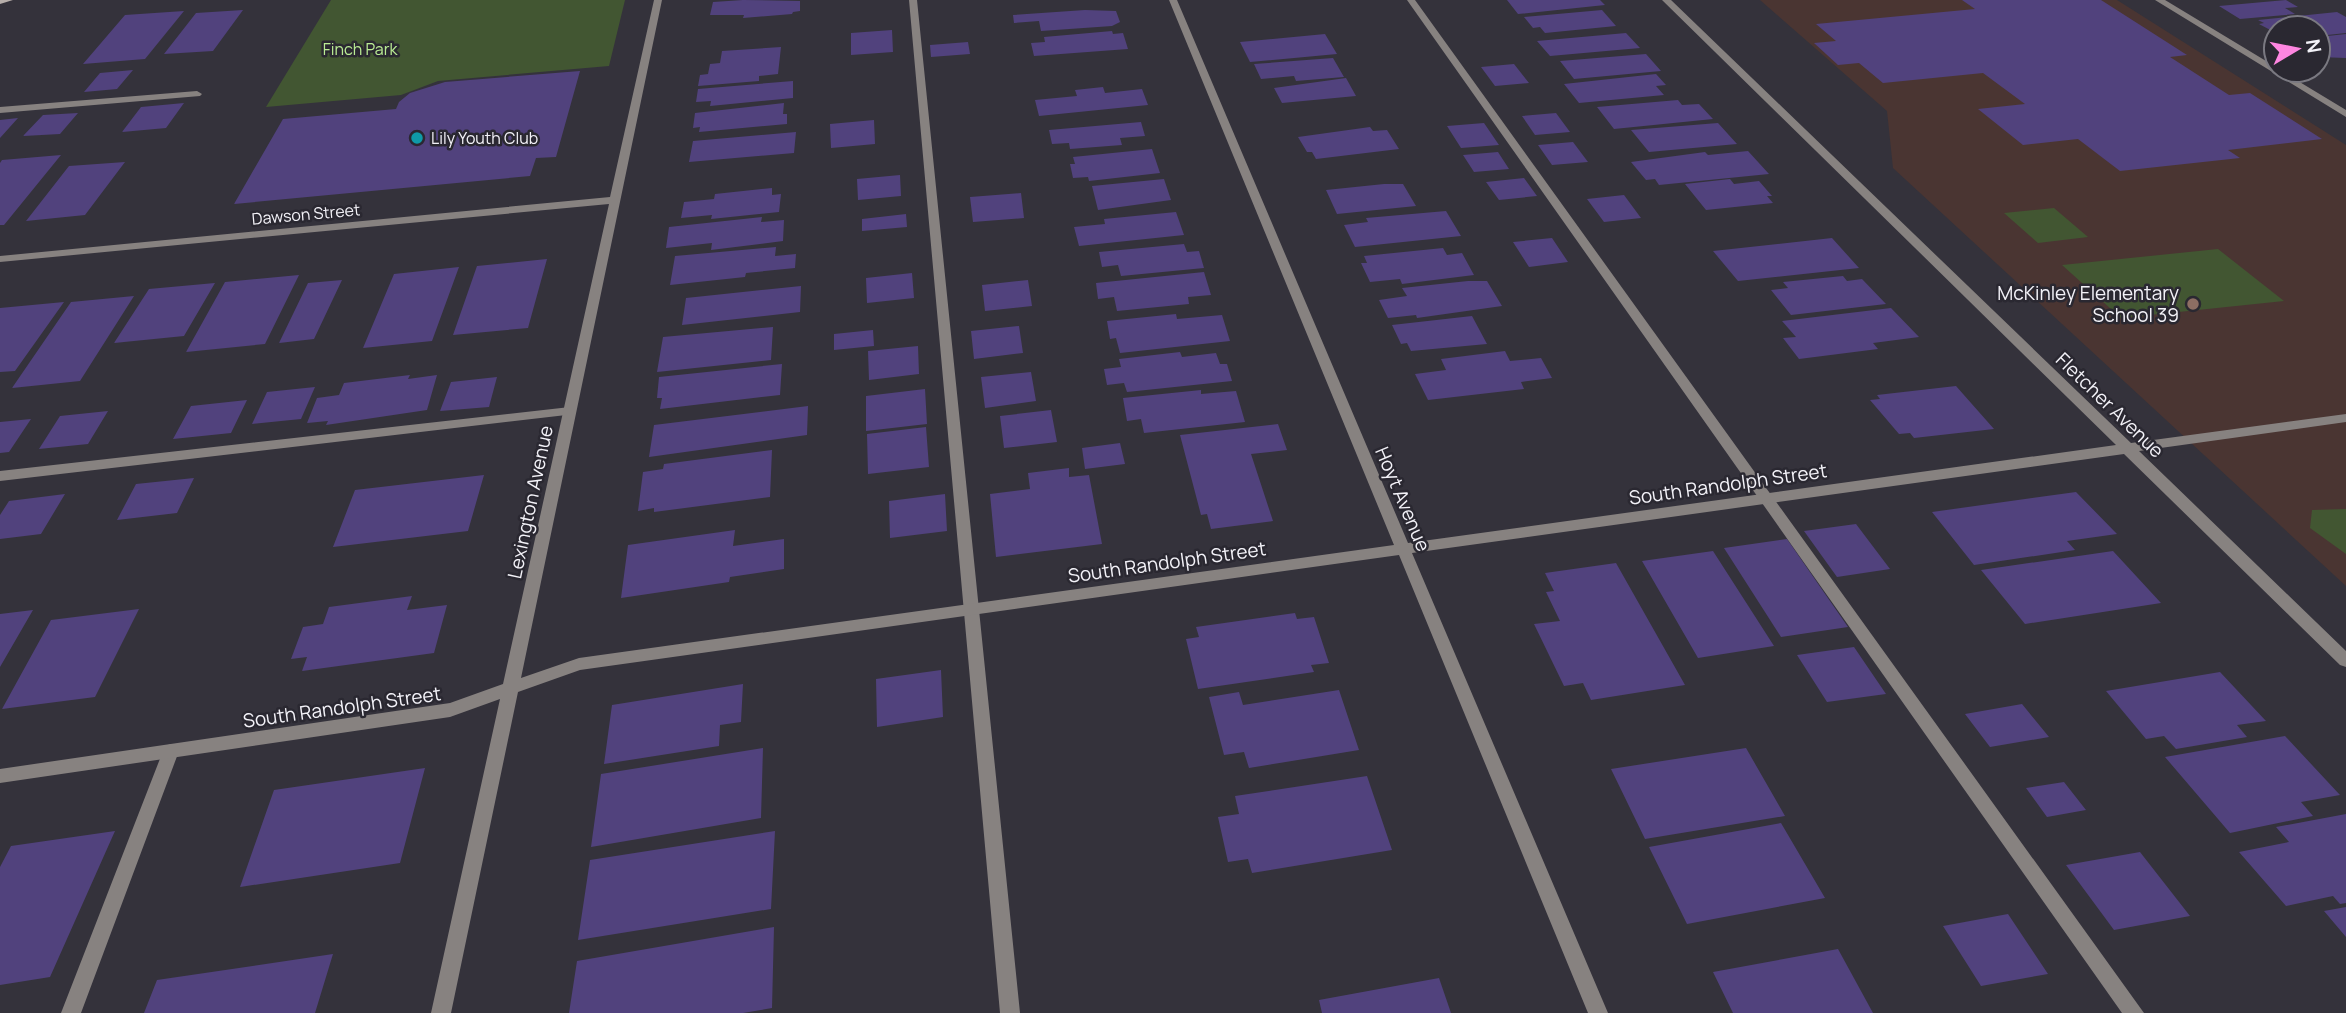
<svg xmlns="http://www.w3.org/2000/svg" width="2346" height="1013" viewBox="0 0 2346 1013" font-family="Manrope,sans-serif">
	<style>
		.education { fill: #4a3532 }
		.green { fill: #425632 }
		.building { fill: #51427d }
		.lines { fill: none; stroke-linecap: round; stroke-linejoin: round }
		.lane { fill: #878280; fill-rule: evenodd }
		.street { fill: #878280; fill-rule: evenodd }
		.secondary { fill: #b6aeaa; fill-rule: evenodd }
		.culture-dot { fill: #0f9aa8; stroke: #2a2831; stroke-width: 2.5 }
		.education-dot { fill: #8d6e63; stroke: #2a2831; stroke-width: 2.5 }
		.labels { text-anchor: middle; dominant-baseline: central; stroke-width: 5; stroke-linejoin: round; paint-order: stroke }
		.far-park-label { font-size: 16px; fill: #baec94; stroke: #2a2831 }
		.far-poi-label { font-size: 16px; fill: #f3f2f8; stroke: #2a2831; text-anchor: start }
		.far-street-label { font-size: 16px; fill: #f3f2f8; stroke: #2a2831 }
		.poi-label { font-size: 19px; fill: #f3f2f8; stroke: #2a2831; text-anchor: end }
		.street-label { font-size: 19px; fill: #f3f2f8; stroke: #2a2831 }
	</style>
	<rect width="100%" height="100%" fill="#34323b"/>
	<path class="education" d="M1760,0H2117L2346,145V586L1893,168L1887,111Z"/>
	<path class="green" d="M331,0H625L609,66L438,81L401,95L266,107Z
		M2054,208L2088,237L2038,243L2004,213Z
		M2218,249L2284,301L2121,318L2062,265Z
		M2346,509V554L2310,528L2312,510Z"/>
	<path class="building" d="M743,0L800,1V11L793,12L792,14L743,18L744,15H710L713,2Z
		M1507,0H1600L1605,5L1518,14Z
		M1962,0H2101L2187,55L2170,57L2229,95L2250,93L2322,139L2228,150L2240,158L2120,171L2078,139L2023,145L1978,109L2025,104L1983,73L1883,83L1859,63L1838,65L1814,43L1836,41L1816,24L1975,9Z
		M2286,0L2298,7L2285,8L2295,14L2240,19L2219,6Z
		M243,10L213,51L164,54L196,13Z
		M1085,10L1116,11L1120,22L1112,26L1041,31L1039,21L1014,23L1013,15Z
		M1602,10L1616,26L1545,33L1540,27L1533,28L1524,17Z
		M184,11L145,59L83,64L125,15Z
		M2337,12L2346,17V33L2318,36V28H2276V33L2259,24L2264,23L2258,20Z
		M892,30L893,52L851,55V33Z
		M1112,31L1113,34L1123,33L1128,49L1034,56L1031,43L1045,42L1044,37Z
		M1626,33L1640,48L1550,56L1537,41Z
		M1325,34L1337,54L1250,62L1240,42Z
		M2346,34V58L2318,57V42H2320L2318,37Z
		M968,42L970,54L931,57L930,45Z
		M781,47L778,74L759,76V81L698,86L700,75L708,74L710,64L720,63L722,51Z
		M1646,54L1661,71L1574,79L1560,61Z
		M1333,58L1344,77L1296,81L1294,76L1261,79L1254,64Z
		M1514,64L1529,83L1495,86L1481,67Z
		M133,70L117,89L84,92L100,73Z
		M580,71L556,157L536,158L530,176L234,204L283,119L396,109L399,102L410,93L445,82Z
		M1656,74L1666,85L1656,86L1664,95L1579,103L1564,84Z
		M1346,78L1356,96L1282,103L1274,88Z
		M793,81V98L710,106L711,101L696,102L698,89Z
		M1103,87L1105,93L1142,89L1148,105L1039,116L1035,100L1077,96L1075,90Z
		M1678,100L1682,105L1699,104L1713,119L1614,129L1597,107Z
		M184,103L166,128L122,132L141,107Z
		M784,103L783,114H787V124L699,132L700,127L693,128L695,113Z
		M78,113L60,134L23,136L43,115Z
		M1556,113L1570,132L1535,135L1522,116Z
		M18,118L0,138V120Z
		M874,120L875,144L831,148L830,124Z
		M1141,122L1145,136L1120,138L1122,145L1070,149L1069,143L1052,144L1049,130Z
		M1484,123L1499,145L1461,148L1447,126Z
		M1718,123L1737,144L1649,152L1631,130Z
		M1370,127L1373,131L1387,130L1399,149L1316,159L1312,152H1307L1298,137Z
		M796,132L794,153L689,162L693,141Z
		M1573,142L1588,162L1552,165L1538,145Z
		M1152,149L1160,173L1089,181L1088,177L1073,178L1070,164H1075L1073,157Z
		M1748,151L1769,174L1659,185L1655,179L1646,180L1631,162L1705,152L1708,155Z
		M1498,152L1509,169L1474,172L1463,155Z
		M61,155L4,225H0V163L2,160Z
		M125,162L85,215L26,221L69,166Z
		M900,175L901,196L858,200L857,179Z
		M1524,178L1537,196L1499,200L1486,182Z
		M1164,179L1171,200L1098,210L1092,186Z
		M1730,179L1734,184L1759,181L1772,196H1767L1773,203L1706,210L1685,184Z
		M1384,184H1403L1416,206L1337,214L1326,190Z
		M772,188V195L781,194L779,212L711,219L712,215L681,218L684,202L714,199L715,194Z
		M1021,193L1024,218L973,222L970,197Z
		M1624,195L1641,218L1604,222L1587,199Z
		M1446,211L1461,236L1355,247L1344,225L1368,222L1366,218Z
		M1176,212L1184,235L1079,246L1074,227L1105,224L1104,219Z
		M906,214L907,227L862,231V219Z
		M762,217L761,222L784,220L783,241L711,250L712,243L666,248L669,227Z
		M1552,238L1568,262L1529,267L1513,242Z
		M1832,238L1859,268L1738,281L1713,251Z
		M1184,244L1187,252L1199,251L1204,268L1121,276L1118,265L1102,267L1099,252Z
		M776,247L775,256L796,254L795,268L746,273L745,277L670,285L675,256Z
		M1443,248L1447,255L1462,253L1474,275L1402,284L1400,279L1370,282L1361,263H1367L1364,256Z
		M547,259L528,328L453,335L477,266Z
		M459,267L432,341L363,348L394,274Z
		M1204,272L1211,295L1188,297L1189,304L1117,311L1114,297L1098,299L1096,283Z
		M912,273L914,298L867,303L866,278Z
		M299,275L265,344L186,352L225,282Z
		M1843,276L1847,281L1862,279L1886,304L1791,315L1771,290L1788,288L1783,282Z
		M342,280L314,339L279,343L308,283Z
		M1028,280L1032,306L985,311L982,285Z
		M1468,281H1487L1502,306L1417,318L1416,315L1388,318L1379,300L1407,296L1402,288Z
		M215,283L184,336L114,343L149,289Z
		M801,286L800,312L682,325L686,298Z
		M134,296L80,381L12,388L71,302Z
		M64,302L15,371L0,372V308Z
		M1891,308L1919,337L1873,343L1878,349L1799,359L1783,338L1796,337L1782,321Z
		M1176,314L1177,319L1222,315L1230,341L1120,353L1116,338L1110,339L1107,321Z
		M1472,316L1487,344L1411,351L1407,343L1401,344L1392,325Z
		M1019,326L1023,353L974,359L971,331Z
		M773,327L771,360L657,372L663,337Z
		M873,330L874,346L834,350V334Z
		M918,346L919,374L869,380L868,351Z
		M1505,351L1510,361L1541,358L1552,378L1521,382L1524,389L1428,400L1415,374L1446,370L1441,359Z
		M1180,352L1182,357L1216,353L1220,364H1227L1232,381L1127,392L1124,383L1107,385L1104,369L1121,367L1119,359Z
		M782,364L780,395L660,409L662,398H657L659,377Z
		M1031,372L1036,401L985,408L981,377Z
		M410,375L408,379L437,375L427,410L326,425L328,421L307,423L317,398L339,395L344,383Z
		M497,377L489,407L440,411L451,382Z
		M1956,386L1994,429L1914,438L1910,433L1899,434L1870,400L1880,399L1877,395Z
		M315,387L301,419L252,424L267,392Z
		M925,389L927,424L866,431V396Z
		M1201,390V394L1236,391L1245,422L1144,433L1141,419L1127,421L1123,398Z
		M247,400L231,433L173,439L191,406Z
		M808,406L807,435L649,457L654,425Z
		M1051,410L1057,442L1004,448L1000,416Z
		M108,411L88,444L39,449L60,416Z
		M31,419L9,452L0,453V422Z
		M1278,424L1287,450L1251,454L1273,521L1211,529L1207,514L1201,515L1180,435Z
		M926,427L929,467L868,474L867,434Z
		M1120,443L1125,464L1085,469L1082,448Z
		M772,450L770,497L654,512V508L638,511L643,472L663,469L664,464Z
		M1069,468V477L1089,475L1102,544L996,557L990,494L1030,489L1028,473Z
		M484,475L468,531L333,547L355,490Z
		M194,478L177,513L117,520L136,484Z
		M2076,492L2117,534L2067,541L2075,550L1974,565L1932,512Z
		M65,494L41,534L0,539V515L9,501Z
		M945,494L947,531L890,538L889,501Z
		M1856,524L1890,569L1837,577L1804,531Z
		M735,530L733,546L784,539V569L730,577L729,582L621,598L628,545Z
		M1787,539L1848,627L1781,637L1724,548Z
		M1713,551L1774,646L1698,658L1642,561Z
		M2113,551L2161,603L2025,624L1981,570Z
		M1616,563L1685,685L1591,700L1583,683L1564,686L1534,624L1560,621L1546,592L1554,591L1545,573Z
		M412,596L407,610L447,605L434,653L302,671L307,657L291,659L303,627L323,624L329,607Z
		M139,609L95,697L2,709L51,620Z
		M33,610L0,667V614Z
		M1295,613L1297,619L1314,617L1329,663L1311,665L1314,672L1198,689L1186,639L1199,637L1196,627Z
		M1854,647L1886,694L1827,702L1797,655Z
		M941,670L943,717L877,727L876,679Z
		M2220,672L2266,721L2237,725L2247,737L2176,749L2164,736L2146,739L2106,691Z
		M743,684L741,722L720,725L719,746L604,764L612,705Z
		M1339,690L1359,750L1249,768L1244,752L1224,755L1209,697L1239,692L1243,705Z
		M2022,704L2049,737L1990,747L1965,714Z
		M2285,736L2340,795L2301,802L2313,816L2230,833L2165,757Z
		M763,748L761,818L591,847L601,774Z
		M1746,748L1785,816L1645,839L1611,769Z
		M425,768L400,863L240,887L274,790Z
		M1367,776L1392,850L1252,873L1248,859L1228,862L1218,817L1239,814L1235,796Z
		M2064,782L2086,810L2047,817L2026,788Z
		M2346,814V903L2340,904L2333,896L2286,906L2239,852L2289,842L2276,827Z
		M1781,823L1825,898L1687,924L1649,847Z
		M115,831L50,977L0,985V867L11,846Z
		M775,831L771,909L578,940L590,860Z
		M2140,852L2190,916L2114,930L2066,865Z
		M2346,907V937L2324,911Z
		M2008,914L2048,974L1981,986L1943,926Z
		M774,927L772,1008L743,1013H569L577,961Z
		M1838,949L1873,1013H1733L1713,972Z
		M333,954L315,1013H144L157,980Z
		M1439,978L1451,1013H1322L1319,1000Z"/>
	<g class="lines">
		<path class="lane" d="M909,0H917L1020,1013H1000Z
			M1407,0H1415L2144,1013H2122Z
			M197,91L202,94L200,96L0,113V107Z
			M570,407L576,411L575,414L0,481V471Z
			M171,744L177,746L179,751L81,1013H61L163,751L165,746Z"/>
		<path class="street" d="M654,0H662L521,678L579,658L1394,545L1169,0H1177L1408,543L2116,445L1662,0H1671L2131,443L2346,414V422L2139,451L2346,651V667L2340,665L2124,454L1412,553L1608,1013H1588L1399,555L580,670L518,692L451,1013H431L500,699L450,717L0,783V769L450,703L503,684L609,204L0,262V256L610,197Z
			M2155,0H2165L2276,67V70H2280L2346,110V117Z"/>
		<path class="secondary" d="M0,0H13L0,4Z"/>
	</g>
	<circle class="culture-dot" cx="417" cy="138" r="7"/>
	<circle class="education-dot" cx="2193" cy="304" r="7"/>
	<g class="labels">
		<g class="far-park-label">
			<text x="360" y="49">Finch Park</text>
		</g>
		<g class="far-poi-label">
			<text x="431" y="138">Lily Youth Club</text>
		</g>
		<g class="far-street-label">
			<text transform="translate(306 214) rotate(-5)">Dawson Street</text>
		</g>
		<g class="poi-label">
			<text x="2179" y="293">McKinley Elementary<tspan x="2179" dy="22">School 39</tspan></text>
		</g>
		<g class="street-label">
			<text transform="translate(2110 405) rotate(44)">Fletcher Avenue</text>
			<text transform="translate(1728 484) rotate(-8)">South Randolph Street</text>
			<text transform="translate(1403 499) rotate(67)">Hoyt Avenue</text>
			<text transform="translate(530 502) rotate(-78)">Lexington Avenue</text>
			<text transform="translate(1167 562) rotate(-8)">South Randolph Street</text>
			<text transform="translate(342 707) rotate(-8)">South Randolph Street</text>
		</g>
	</g>
	<g transform="translate(2297 49) rotate(80)"><circle r="33" fill="#2a2831" stroke="#7a7981" stroke-width="2"/>
	<path d="M0-5L12 26L0 18L-12 26Z" fill="#fe86e0"/>
	<text y="-10" font-size="19" font-weight="bold" text-anchor="middle" fill="#f3f2f8">N</text>
	</g>
</svg>
